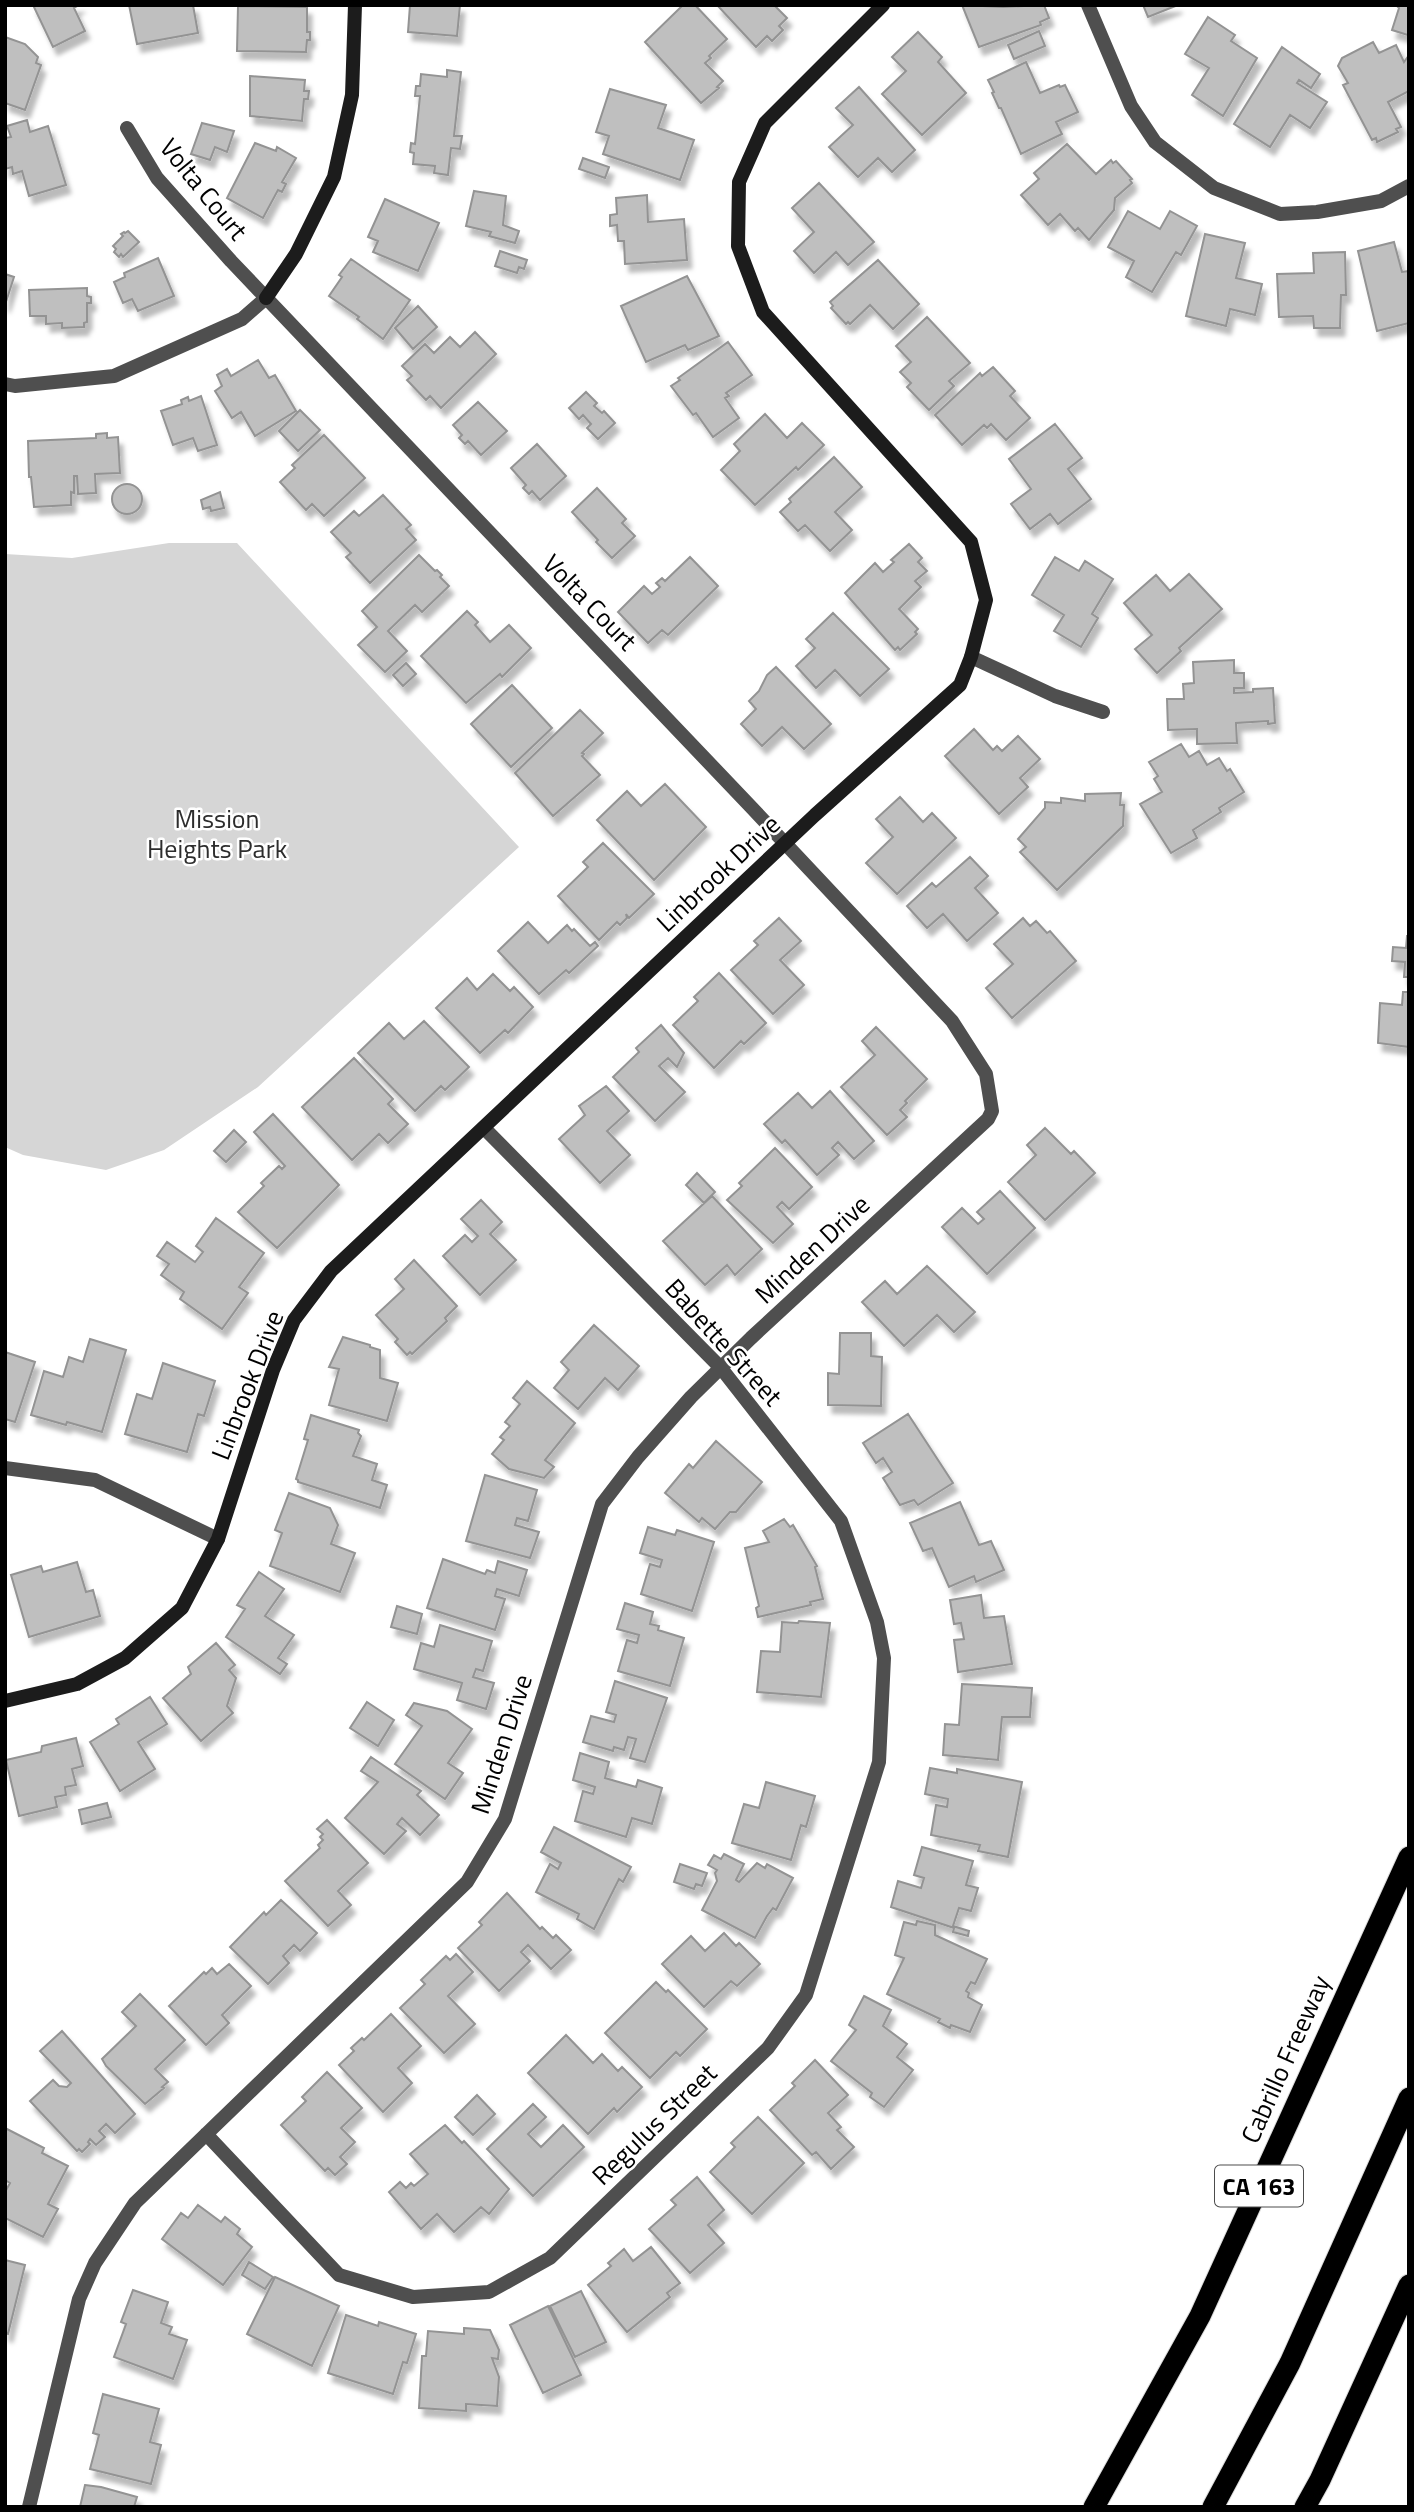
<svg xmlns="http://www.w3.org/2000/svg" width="1414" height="2512" viewBox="0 0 1414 2512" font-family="'Titillium Web',sans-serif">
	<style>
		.green { fill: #d6d6d6 }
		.building { fill: #bfbfbf; stroke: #939393; stroke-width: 2; filter: url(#shadow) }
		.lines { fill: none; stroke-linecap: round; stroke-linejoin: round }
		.highway-casing { stroke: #dbdbdb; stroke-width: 23 }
		.street { stroke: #4f4f4f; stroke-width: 14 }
		.secondary { stroke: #1c1c1c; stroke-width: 14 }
		.highway { stroke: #000; stroke-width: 21 }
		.labels { text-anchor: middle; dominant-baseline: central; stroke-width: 5; stroke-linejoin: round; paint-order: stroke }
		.shield { fill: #fff; stroke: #4c4c4c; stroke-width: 2 }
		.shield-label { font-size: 24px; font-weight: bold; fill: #000 }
		.street-label { font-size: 26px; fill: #000; stroke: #fff }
		.park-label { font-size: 26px; fill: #2d2d2d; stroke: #fff }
	</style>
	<defs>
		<filter id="shadow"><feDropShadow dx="4.5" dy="8" stdDeviation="2" flood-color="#0004"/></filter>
	</defs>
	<rect width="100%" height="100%" fill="#fff"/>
	<path class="green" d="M169,543H237L519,847L258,1087L164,1150L106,1170L23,1155L5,1147V554L72,558Z"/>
	<path class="building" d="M33,5H79L74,8L85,31L53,47Z
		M129,5H193L198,33L137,44Z
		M410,5H460L457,36L408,32Z
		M683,5H695L727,39L709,56L711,58L705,63L723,81L717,87L719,88L701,103L645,42Z
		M717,5H774L787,18L779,26L783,30L772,41L767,36L756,47Z
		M962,5L1003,7L1044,5L1049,18L1040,22L1041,25L979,47Z
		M1143,5H1178L1148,17Z
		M1396,5H1409V38L1408,35L1392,30L1399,8Z
		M238,6L307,7V32H310V40H307L306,52L237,51Z
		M1208,17L1235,35L1231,41L1257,58L1223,116L1192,95L1209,68L1185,54Z
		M1039,31L1045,46L1014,59L1008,45Z
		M918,32L942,57L938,62L966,93L922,135L882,94L906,71L892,57Z
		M5,37L25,44L38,57L36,63L41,65L25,110L5,103Z
		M1373,42L1379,53L1396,45L1404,62L1409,55V91L1388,102L1401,127L1396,129L1398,132L1377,142L1376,138L1372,140L1343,85L1348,83L1338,66L1342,58Z
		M1282,47L1320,74L1311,88L1299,80L1297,83L1327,102L1310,128L1290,115L1270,147L1234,124Z
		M1026,62L1040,93L1059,85L1060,87L1065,85L1078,112L1056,122L1062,134L1021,154L1001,108H999L992,93L994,92L988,80Z
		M447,70L461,72L454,136H462L460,149L451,148L448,175L434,173L435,166L413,164L414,153L410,152L411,143L415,144L420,96H415L416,86H420L421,74L447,77Z
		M250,76L305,80L304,91H309L308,99H304L302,121L250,116Z
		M859,87L915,150L892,172L878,158L858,177L829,147L853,125L836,108Z
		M610,89L666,105L658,128L694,140L680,180L603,154L609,136L596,132Z
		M27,120L30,132L48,126L66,185L29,196L22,171L13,174L12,167L5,169V138L11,137L7,126Z
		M202,123L234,131L227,152L215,147L210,160L191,154Z
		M255,143L276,151L277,147L296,158L282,182L286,184L282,192L278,190L263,218L227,198Z
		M1067,144L1096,174L1111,160L1113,163L1116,161L1132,179L1130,180L1132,183L1115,198L1114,210L1089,240L1078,228L1075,231L1060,214L1048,225L1021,195L1039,179L1034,173Z
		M583,158L609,167L605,178L579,169Z
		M819,183L874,242L848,265L836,252L814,273L794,251L814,232L792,208Z
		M474,191L506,196L503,225L519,231L515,243L489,236L491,232L466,226Z
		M647,195L648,222L684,219L687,260L625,264L624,241H618L617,225L610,226V215L617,214L616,198Z
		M385,199L439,223L418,271L373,252L378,241L368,237Z
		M1128,211L1160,229L1170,211L1197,226L1181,255L1176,252L1152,292L1126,277L1134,261L1108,247Z
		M128,231L139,242L123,257L121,254L119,257L114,252L116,249L113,246L123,236L121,234L124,232L125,233Z
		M1205,234L1245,243L1236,278L1262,284L1255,315L1230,309L1226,326L1186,316Z
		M1394,242L1402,272L1409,271V323L1377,331L1358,251Z
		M500,251L527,260L524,269L519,267L517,273L495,266Z
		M1345,252L1346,295H1341L1340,328H1314L1313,316L1279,317L1277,274L1314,273L1313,253Z
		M158,258L174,296L138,311L132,299L123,303L114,282L125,277L124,273Z
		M351,259L410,300L383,339L357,319L359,317L329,296L342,277L339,275Z
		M878,260L919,304L893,329L870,305L850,324L848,322L846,324L831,308L833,306L830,302Z
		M5,274L14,277L5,305Z
		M687,276L719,336L688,350L685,345L646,362L621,306Z
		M87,288V296L91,297V303H87V322L84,323V327L62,328V323L46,324V316H30L29,290Z
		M418,306L437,327L413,349L395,328Z
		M927,317L970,363L949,381L954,386L929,410L907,387L911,383L900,372L911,362L896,346Z
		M475,332L496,354L441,408L430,396L426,400L407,380L412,376L402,366L425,344L434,353L450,337L460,347Z
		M728,342L752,375L726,393L729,396L725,398L739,418L713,437L696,413L693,415L671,386L680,380L678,378Z
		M258,360L269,378L275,375L296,411L255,436L241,412L232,418L215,391L222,386L217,375L227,369L231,376Z
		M993,367L1015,391L1010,396L1030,418L1006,440L991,424L987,428L984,425L962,445L935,415L980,373L982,376Z
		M586,392L597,403L594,406L602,413L604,411L615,423L598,439L587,428L591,424L583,415L579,419L569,408Z
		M201,396L217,445L198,451L193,438L173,445L161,411L182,404L181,400L188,397L189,401Z
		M478,402L507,431L481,455L468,441L465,444L459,438L462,435L453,425Z
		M300,410L320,430L298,451L279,431Z
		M765,414L787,438L802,423L824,445L798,470L796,467L755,505L721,470L740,451L734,444Z
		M1055,424L1082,458L1068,469L1091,499L1058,524L1050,514L1030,529L1011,504L1031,489L1009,459Z
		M107,433V438L118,437L120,473L95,474L96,493L78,494L77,476H74V493L71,492V505L34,507L31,477H29L28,441L96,438V434Z
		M324,435L365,478L324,516L312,504L306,510L280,482L295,468L292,465Z
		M537,444L566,476L540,500L532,491L529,494L523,488L526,485L511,468Z
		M834,457L862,487L835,512L852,530L830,551L805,525L798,531L780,512L791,502L789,499Z
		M112 499a15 15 0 1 1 30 0a15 15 0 1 1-30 0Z
		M597,488L626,519L622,523L635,536L612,558L596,542L598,540L572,512Z
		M220,492L224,508L211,511L210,507L203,509L201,500Z
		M383,495L411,525L406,529L416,540L370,583L346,557L351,553L331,532L354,511L359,516Z
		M909,544L922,558L918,562L927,571L915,581L921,587L899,609L918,629L915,632L917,634L900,650L898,647L895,650L845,593L875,563L883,572L894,562L891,560Z
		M419,555L435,571L437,570L442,575L440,577L449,586L422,612L415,605L388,631L407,651L385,672L358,645L377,627L362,611Z
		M690,557L718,586L668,635L662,630L648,643L618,612L644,586L652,594L660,587L656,583L662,578L665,581Z
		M1055,557L1079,571L1085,561L1113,579L1092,614L1098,618L1081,647L1054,631L1064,615L1032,595Z
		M1189,574L1222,609L1179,648L1181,651L1157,673L1135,649L1152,635L1124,603L1156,575L1170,591Z
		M467,611L478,622L475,625L490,642L509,625L531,648L502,677L500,674L466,703L421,656Z
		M833,613L889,669L860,696L835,670L816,688L796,666L815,648L806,639Z
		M1234,660V673H1244V688H1234V693L1253,692V689L1273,688L1275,723L1268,724V721L1236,723L1237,743L1197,744V729L1168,730L1167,699H1184L1183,684L1194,683L1193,662Z
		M406,663L416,674L403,686L393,675Z
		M776,667L831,724L804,749L782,727L762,746L741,724L756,709L749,701L759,691L767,675Z
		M512,685L552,728L511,767L471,724Z
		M580,710L603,733L582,753L584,754L582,756L600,775L553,816L515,773Z
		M974,729L993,750L997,746L1002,751L1018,736L1040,759L1020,778L1028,787L999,814L945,756Z
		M1181,744L1189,757L1199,751L1207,765L1219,758L1227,771L1230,769L1244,792L1219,808L1221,812L1193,830L1197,838L1171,853L1140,804L1162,792L1154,779L1158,776L1149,762Z
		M665,784L706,827L654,880L597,820L627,791L641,806Z
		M1121,793L1120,805H1124L1123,826L1057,890L1020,852L1026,847L1018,839L1045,808V802L1061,803V798L1085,801V794Z
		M900,797L923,822L932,813L956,838L897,894L866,863L893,837L876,819Z
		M603,843L654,894L629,918L626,914L627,918L620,925L617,922L599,940L558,896L588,867L583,862Z
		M970,857L988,876L975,888L998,913L967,941L943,914L927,928L907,906L932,883L936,887Z
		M779,918L801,941L780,960L804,985L773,1014L731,970L758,945L754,941Z
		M1023,918L1030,926L1036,921L1047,933L1050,931L1076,961L1012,1018L986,988L1013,964L994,944Z
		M528,922L548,943L567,925L572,931L574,929L590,946L595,942L598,946L569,973L566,970L539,994L498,951Z
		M1407,936H1409V977H1404L1405,962L1392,961L1393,947L1406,948Z
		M719,973L766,1023L744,1044L741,1041L714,1068L673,1025L698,1001L694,997Z
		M493,974L510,991L514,987L533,1007L508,1033L505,1030L480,1053L436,1008L467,978L477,990Z
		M1403,992H1409V1047L1378,1043L1380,1003L1402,1005Z
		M424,1021L469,1067L445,1090L441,1086L415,1111L358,1053L389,1023L404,1039Z
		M661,1025L684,1053L677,1067L668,1058L659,1066L685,1092L655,1121L613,1077L639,1052L636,1048Z
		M876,1027L927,1079L905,1101L907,1103L900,1110L907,1117L887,1135L841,1087L875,1055L862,1041Z
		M354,1058L393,1099L388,1104L408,1124L388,1143L379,1134L352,1160L302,1107Z
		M606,1086L629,1111L607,1131L630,1155L600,1183L559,1139L585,1115L579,1106Z
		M830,1091L874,1141L854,1159L838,1142L832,1148L839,1155L817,1175L785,1140L782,1143L764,1124L798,1093L812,1108Z
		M273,1114L339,1185L277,1248L238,1212L264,1186L261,1183L279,1166L282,1169L285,1166L254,1132Z
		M1045,1128L1071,1154L1074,1151L1095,1173L1045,1220L1008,1182L1036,1155L1027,1145Z
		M234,1130L246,1142L226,1162L214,1151Z
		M775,1148L812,1187L789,1209L782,1202L777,1207L793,1224L773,1243L727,1200L742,1186L739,1183Z
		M697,1173L715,1192L704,1203L686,1185Z
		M1000,1191L1035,1228L987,1274L942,1227L962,1208L978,1224L984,1219L977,1212Z
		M712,1196L762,1249L735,1275L727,1265L705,1285L663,1241Z
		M481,1200L502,1222L490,1234L516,1260L480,1295L443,1256L465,1235L472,1242L478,1236L461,1219Z
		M216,1218L264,1253L239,1287L248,1293L222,1329L180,1299L184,1292L161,1275L169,1264L157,1256L167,1242L195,1262L203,1252L196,1246Z
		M414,1260L457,1306L445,1318L447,1321L412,1354L410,1352L407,1355L395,1342L398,1339L376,1315L404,1289L395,1279Z
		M927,1266L975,1312L954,1332L937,1315L904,1346L862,1302L885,1281L897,1294Z
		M594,1325L639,1366L618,1390L605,1378L578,1409L554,1388L569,1370L561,1362Z
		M840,1333H871V1356L882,1357L881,1406L828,1405V1373L839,1374Z
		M343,1337L370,1345V1347L380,1350V1378L398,1383L387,1421L329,1405L339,1369L329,1367Z
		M90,1339L126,1350L102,1432L67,1422L66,1425L31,1415L44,1371L63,1377L69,1357L83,1362Z
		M5,1352L35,1362L15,1422L5,1419Z
		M163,1363L215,1381L204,1416L198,1414L187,1452L125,1434L137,1394L152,1399Z
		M527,1381L575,1423L545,1460L554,1467L544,1478L509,1469L492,1454L504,1440L500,1437L510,1426L505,1422L520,1404L513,1398Z
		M908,1414L953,1483L918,1505L914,1500L900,1505L883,1478L892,1472L883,1458L876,1463L863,1443Z
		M311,1415L359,1430L358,1433L361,1436L353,1456L377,1464L372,1480L387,1485L380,1508L298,1482V1480L296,1479L308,1440L304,1439Z
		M716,1441L762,1482L736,1512H730L715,1529L702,1518L699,1522L665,1493L689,1464L693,1468Z
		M485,1475L537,1490L528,1521L517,1518L515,1525L539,1532L530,1558L466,1541Z
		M289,1493L330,1508L338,1525L331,1544L355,1553L340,1592L270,1566L282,1533L275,1530Z
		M960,1502L979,1545L991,1541L1004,1570L976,1582L974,1576L949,1587L932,1548L923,1551L910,1523Z
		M784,1519L790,1527L793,1525L817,1566L815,1567L823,1599L810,1602L811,1605L758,1617L756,1608L759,1606L745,1548L769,1542L763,1531Z
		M648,1527L675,1535L677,1530L714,1542L692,1611L641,1594L650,1564L660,1567L662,1560L640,1553Z
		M443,1559L485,1574L487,1570L495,1573L498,1561L527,1570L519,1596L497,1589L495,1596L505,1599L495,1630L427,1608Z
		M77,1562L86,1592L93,1590L100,1616L29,1637L11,1575L41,1566L43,1572Z
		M259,1572L284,1589L265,1616L294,1635L278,1658L287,1664L280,1674L226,1637L245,1609L237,1605Z
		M981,1595L984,1618L1004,1616L1012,1664L958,1672L954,1640L964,1639L961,1623L954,1624L950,1600Z
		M625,1603L653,1612L650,1624L659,1626L658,1630L684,1638L670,1686L618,1671L627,1640L637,1643L639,1635L617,1629Z
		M397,1606L422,1614L417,1634L391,1627Z
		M799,1621L830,1623L821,1697L757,1692L761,1651L780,1652L782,1622L798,1623Z
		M440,1625L492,1641L483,1671L476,1669L473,1677L494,1683L486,1709L457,1700L462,1683L414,1669L421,1643L434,1647Z
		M216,1643L235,1665L229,1670L236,1678L227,1706L233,1713L201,1741L163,1698L191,1674L188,1667Z
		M615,1681L667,1698L645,1762L630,1758L636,1739L628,1737L624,1750L614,1747L613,1751L583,1742L591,1716L614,1722L616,1715L606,1712Z
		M962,1684L1032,1688L1030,1717H1002L998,1760L943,1755L945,1724L959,1725Z
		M150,1697L167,1724L138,1742L155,1769L120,1791L90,1742L119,1724L116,1719Z
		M367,1702L394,1720L378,1746L350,1728Z
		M414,1703L447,1711L472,1729L448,1763L463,1773L445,1799L395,1764L422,1726L406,1715Z
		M76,1738L83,1766L72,1769L76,1785L65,1787L66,1795L55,1797L57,1807L19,1816L6,1760L41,1752L42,1746Z
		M580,1753L609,1762L605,1778L636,1787L638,1780L662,1788L652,1824L632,1818L626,1837L575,1821L583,1791L593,1794L595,1787L573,1780Z
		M371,1757L421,1791L417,1795L439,1815L420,1835L402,1818L397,1824L406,1831L384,1854L345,1818L378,1782L361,1771Z
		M930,1768L957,1773V1769L1022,1782L1008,1857L978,1851L980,1845L931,1835L936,1805L947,1807L948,1799L925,1794Z
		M766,1782L815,1796L806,1827L801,1825L791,1860L732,1843L744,1804L759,1808Z
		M107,1803L111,1817L82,1824L79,1810Z
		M327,1820L368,1863L338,1891L351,1905L328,1926L285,1881L320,1848L318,1845L323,1840L320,1837L323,1834L317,1829Z
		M554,1827L631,1867L623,1882L619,1879L594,1929L577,1919L579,1914L536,1892L550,1864L558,1869L561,1863L541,1852Z
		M922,1847L973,1861L966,1885L978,1888L971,1911L959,1908L953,1926L969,1931L968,1936L953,1932L954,1928L891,1907L898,1881L921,1888L924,1878L914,1875Z
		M724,1854L744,1864L736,1880L739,1882L757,1863L765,1868L767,1864L793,1878L776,1910L773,1908L767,1916L755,1938L702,1910L717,1881L715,1873L717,1870L708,1865L714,1855L721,1859Z
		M680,1864L707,1873L702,1886L696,1884L694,1889L674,1882Z
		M507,1893L540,1929L542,1927L553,1938L556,1935L571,1950L551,1969L528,1945L521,1952L530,1961L499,1991L458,1948L482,1925L479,1922Z
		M281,1900L317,1933L300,1951L294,1945L283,1956L289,1963L268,1984L230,1947L264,1912L266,1915Z
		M917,1921L935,1925V1935L987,1959L975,1984L971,1982L966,1991L969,1993L968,1997L982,2005L970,2032L951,2025L950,2028L938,2022L940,2019L887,1994L904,1958L895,1955L904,1922L916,1925Z
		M724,1933L736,1946L739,1943L760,1964L737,1986L731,1981L704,2007L662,1964L691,1936L705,1951Z
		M456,1954L473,1972L448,1996L475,2024L444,2053L400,2008L425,1984L421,1980L446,1956L450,1960Z
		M229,1964L251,1986L222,2015L229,2023L206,2045L169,2006L204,1972L206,1974L212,1968L217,1974Z
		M656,1982L666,1992L668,1990L707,2029L680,2056L676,2052L650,2078L605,2033Z
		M140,1994L185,2040L155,2069L168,2082L162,2087L164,2088L145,2104L106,2066L102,2059L136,2026L122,2012Z
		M864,1996L891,2010L883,2026L907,2044L897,2057L913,2070L884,2107L870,2097L872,2093L831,2061L856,2030L849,2025Z
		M391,2014L421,2046L398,2068L412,2083L383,2112L339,2065L354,2051L351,2048L362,2038L364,2040Z
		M62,2031L135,2114L115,2133L106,2124L99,2131L105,2137L96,2145L90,2139L88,2142L90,2144L82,2152L79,2149L77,2151L30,2101L53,2080L59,2086L67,2087L71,2083L40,2051Z
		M566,2035L593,2063L602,2054L618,2071L622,2067L642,2087L617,2112L614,2108L588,2134L528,2073Z
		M815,2060L848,2095L828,2113L841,2127L837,2130L854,2147L831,2169L816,2152L812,2155L770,2110L795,2086L792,2083Z
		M327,2072L362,2108L341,2128L355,2142L340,2157L347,2164L335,2175L328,2168L325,2171L281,2125L306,2101L302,2097Z
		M477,2095L495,2114L473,2135L455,2117Z
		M533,2104L546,2117L528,2134L541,2147L563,2125L584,2147L533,2196L487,2149Z
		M758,2117L804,2163L752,2214L710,2172L735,2147L731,2143Z
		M445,2125L462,2143L464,2141L509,2189L489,2214L481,2207L454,2232L437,2214L421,2229L389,2192L400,2182L406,2188L411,2183L414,2186L428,2174L410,2154Z
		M5,2128L44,2148L42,2153L68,2166L48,2204L58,2209L43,2237L5,2218V2192L10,2183L5,2180Z
		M697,2177L724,2210L708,2225L724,2243L690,2273L649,2229L676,2205L671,2200Z
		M198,2205L221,2222L225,2217L240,2229L237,2234L252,2247L223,2285L162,2239L181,2213L188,2218Z
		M651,2247L680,2283L667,2293L670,2297L627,2332L588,2285L611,2266L608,2263L624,2249L633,2261Z
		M5,2260L25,2265L8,2334L5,2333Z
		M249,2262L273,2277L265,2289L242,2275Z
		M275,2277L339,2306L312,2366L247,2334Z
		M133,2290L168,2302L161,2323L172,2327L169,2334L187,2340L173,2379L114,2357L126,2324L121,2322Z
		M581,2291L606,2342L575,2357L550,2306Z
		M548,2306L581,2375L543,2393L510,2325Z
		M346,2315L378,2326L379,2322L416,2334L407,2363L403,2362L393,2394L328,2373Z
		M464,2328L490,2330L499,2350L498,2359L492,2358L499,2377L497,2406L466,2404V2411L419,2408L422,2356H426L428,2331L464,2334Z
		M103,2394L159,2409L150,2442L161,2445L151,2484L90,2469L99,2435L93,2433Z
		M85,2485L101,2487L137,2497L134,2507H80Z"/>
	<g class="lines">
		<g class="highway-casing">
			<path id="highway" d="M1094,2507L1200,2316L1409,1857
				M1213,2507L1290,2363L1409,2098
				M1305,2507L1320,2480L1409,2285"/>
		</g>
		<path class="street" d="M1088,5L1131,106L1155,142L1214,188L1280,214L1317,212L1381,201L1409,186
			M5,384L15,386L114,376L242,319L266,298
			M971,657L1055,696L1103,712
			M5,1468L95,1480L218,1539
			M206,2134L339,2275L413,2297L489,2292L550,2258L768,2048L806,1995L879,1762L884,1658L877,1622L841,1521L721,1368L484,1128
			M29,2507L79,2299L95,2263L135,2203L467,1882L505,1819L602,1504L638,1457L691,1397L751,1338L988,1119L992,1111L986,1074L952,1021L752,808L231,261L157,178L127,128"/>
		<path class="secondary" d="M266,298L296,254L334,177L352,95L355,5
			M5,1701L77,1684L125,1658L182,1608L218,1539L273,1370L294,1320L331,1271L815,815L960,685L971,657L986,600L971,542L763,312L738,246L739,182L765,123L883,5"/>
		<use href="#highway" class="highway"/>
	</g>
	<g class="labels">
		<rect class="shield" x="1215" y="2165.5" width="88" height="41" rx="5"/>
		<g class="shield-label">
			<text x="1259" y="2186">CA 163</text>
		</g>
		<g class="street-label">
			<text transform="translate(204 189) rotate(51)">Volta Court</text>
			<text transform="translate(590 602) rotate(46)">Volta Court</text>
			<text transform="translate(718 873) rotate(-43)">Linbrook Drive</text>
			<text transform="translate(812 1249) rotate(-43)">Minden Drive</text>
			<text transform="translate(724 1342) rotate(48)">Babette Street</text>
			<text transform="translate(247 1385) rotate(-69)">Linbrook Drive</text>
			<text transform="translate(501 1744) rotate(-72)">Minden Drive</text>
			<text transform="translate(1285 2059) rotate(-66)">Cabrillo Freeway</text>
			<text transform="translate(654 2124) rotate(-44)">Regulus Street</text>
		</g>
		<g class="park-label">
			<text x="217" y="818">Mission<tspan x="217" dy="30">Heights Park</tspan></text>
		</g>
	</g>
	<rect width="1414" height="2512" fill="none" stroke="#000000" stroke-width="14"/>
</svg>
